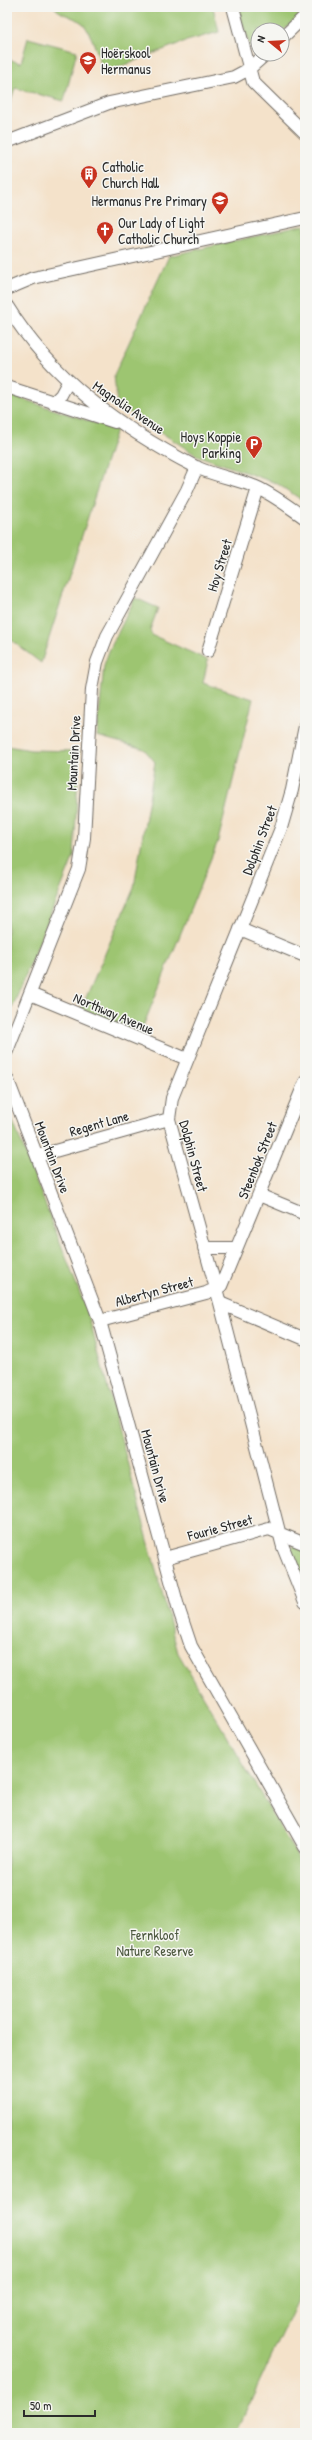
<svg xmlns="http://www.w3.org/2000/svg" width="312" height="2440" viewBox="0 0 312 2440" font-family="'Patrick Hand',sans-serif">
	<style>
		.green { fill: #9dc571; stroke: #64784e }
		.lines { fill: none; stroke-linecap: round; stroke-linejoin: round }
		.minor-casing { stroke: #716b63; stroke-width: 14 }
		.minor { stroke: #fff; stroke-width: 12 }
		.labels { text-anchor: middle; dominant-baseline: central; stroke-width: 3; stroke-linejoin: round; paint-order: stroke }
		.poi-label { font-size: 14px; fill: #2b2b2b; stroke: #f6f6f2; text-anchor: start }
		.street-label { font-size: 14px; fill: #2b2b2b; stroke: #f6f6f2 }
		.park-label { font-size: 14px; fill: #4d5940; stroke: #f6f6f2 }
	</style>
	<rect width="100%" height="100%" fill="#f6f6f2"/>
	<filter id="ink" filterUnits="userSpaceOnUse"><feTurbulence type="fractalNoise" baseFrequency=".025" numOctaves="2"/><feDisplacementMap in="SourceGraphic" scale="8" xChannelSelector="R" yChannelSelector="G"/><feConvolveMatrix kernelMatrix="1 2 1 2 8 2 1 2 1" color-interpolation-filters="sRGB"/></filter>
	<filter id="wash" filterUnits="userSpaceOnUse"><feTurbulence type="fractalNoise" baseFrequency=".012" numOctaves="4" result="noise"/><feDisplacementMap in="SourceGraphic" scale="16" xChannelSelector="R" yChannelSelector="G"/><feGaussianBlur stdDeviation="0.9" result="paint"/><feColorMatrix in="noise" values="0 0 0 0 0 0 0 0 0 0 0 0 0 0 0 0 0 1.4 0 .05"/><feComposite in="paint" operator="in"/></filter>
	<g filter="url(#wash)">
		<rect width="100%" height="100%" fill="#f4e2ca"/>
		<path class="green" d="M54,7H213L219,32L183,42L104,73C99,60 91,29 81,22C72,16 61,15 54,7Z
			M237,7H305V10L282,32V30H258L257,51L250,47Z
			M28,38L77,51L64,101L15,88L7,112V59L21,63Z
			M305,225V502L276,483L196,455L117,404L114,375L169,256Z
			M7,394L116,430L41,663L7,637Z
			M135,598L158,608L150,630L152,635L208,660L203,683L253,699L218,841L140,1034L81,1009L134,887L155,762L144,749L97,736L104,665L109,651Z
			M7,746L31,750L79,751L74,856L7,1021Z
			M7,1106L88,1314L178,1653L297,1856L305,1881V2285L236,2433H7Z
			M294,1545L305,1549V1589L290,1549Z"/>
	</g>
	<g filter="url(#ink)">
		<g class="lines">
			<g class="minor-casing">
				<path id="minor" d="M233,7L253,82L305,133
					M282,38L305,16
					M7,142L109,103L234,77L249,69L266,54
					M7,289L33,278L305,218
					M7,306C52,379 120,428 196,467C215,476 237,479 256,487C274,495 289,507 305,518
					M7,387L115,422
					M53,403L61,395L68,382
					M208,651L258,488
					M305,726L292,790L281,828L172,1098L169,1119L220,1303L283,1547L305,1602
					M240,929L305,956
					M30,994L187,1059
					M7,1051L79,869L84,838L92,689L97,662L107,636L187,490L197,467
					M7,1078L100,1321L179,1610L191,1646L305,1847
					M37,1156L169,1119
					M259,1195L305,1214
					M204,1248H236
					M220,1303L305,1339
					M100,1321L206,1293L221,1286L305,1082
					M165,1558L269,1529L305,1544"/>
			</g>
			<use href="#minor" class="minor"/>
		</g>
	</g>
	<defs>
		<g id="school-pin" transform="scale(0.9)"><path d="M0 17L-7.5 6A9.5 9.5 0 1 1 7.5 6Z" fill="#c8321e" stroke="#f6f6f2"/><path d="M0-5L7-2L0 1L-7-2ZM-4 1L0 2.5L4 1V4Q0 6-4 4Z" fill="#fff"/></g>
		<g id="building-pin" transform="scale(0.9)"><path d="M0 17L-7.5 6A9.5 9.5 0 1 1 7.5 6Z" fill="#c8321e" stroke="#f6f6f2"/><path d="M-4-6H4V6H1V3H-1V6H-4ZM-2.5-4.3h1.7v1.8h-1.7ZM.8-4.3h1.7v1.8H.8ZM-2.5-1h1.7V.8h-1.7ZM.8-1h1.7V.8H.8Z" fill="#fff"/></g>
		<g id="church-pin" transform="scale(0.9)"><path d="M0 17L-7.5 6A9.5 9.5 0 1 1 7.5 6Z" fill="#c8321e" stroke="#f6f6f2"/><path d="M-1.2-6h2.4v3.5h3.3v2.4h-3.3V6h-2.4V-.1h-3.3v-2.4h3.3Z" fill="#fff"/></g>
		<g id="parking-pin" transform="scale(0.9)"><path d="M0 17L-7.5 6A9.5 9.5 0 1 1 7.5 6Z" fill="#c8321e" stroke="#f6f6f2"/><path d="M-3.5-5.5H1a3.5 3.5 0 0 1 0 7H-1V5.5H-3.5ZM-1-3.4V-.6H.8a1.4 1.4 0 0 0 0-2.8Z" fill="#fff"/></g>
	</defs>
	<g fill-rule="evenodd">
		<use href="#school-pin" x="88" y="60"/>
		<use href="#building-pin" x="89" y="174"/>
		<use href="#school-pin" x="220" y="200"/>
		<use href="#church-pin" x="105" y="230"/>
		<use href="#parking-pin" x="254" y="444"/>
	</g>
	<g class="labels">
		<g class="poi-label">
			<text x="101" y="52">Hoërskool<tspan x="101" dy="16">Hermanus</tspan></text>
			<text x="102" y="166">Catholic<tspan x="102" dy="16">Church Hall</tspan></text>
			<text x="207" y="200" text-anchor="end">Hermanus Pre Primary</text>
			<text x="118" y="222">Our Lady of Light<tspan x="118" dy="16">Catholic Church</tspan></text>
			<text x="241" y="436" text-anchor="end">Hoys Koppie<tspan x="241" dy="16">Parking</tspan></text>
		</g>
		<g class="street-label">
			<text transform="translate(129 407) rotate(34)">Magnolia Avenue</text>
			<text transform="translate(219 565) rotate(-73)">Hoy Street</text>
			<text transform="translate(73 753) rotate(-87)">Mountain Drive</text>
			<text transform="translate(259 840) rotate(-69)">Dolphin Street</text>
			<text transform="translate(114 1013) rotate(23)">Northway Avenue</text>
			<text transform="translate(99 1123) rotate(-16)">Regent Lane</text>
			<text transform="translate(194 1156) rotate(75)">Dolphin Street</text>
			<text transform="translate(53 1157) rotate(69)">Mountain Drive</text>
			<text transform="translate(257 1160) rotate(-68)">Steenbok Street</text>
			<text transform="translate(154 1291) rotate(-15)">Albertyn Street</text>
			<text transform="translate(156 1466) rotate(75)">Mountain Drive</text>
			<text transform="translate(220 1527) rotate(-15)">Fourie Street</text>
		</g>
		<g class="park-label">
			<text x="155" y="1934">Fernkloof<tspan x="155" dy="16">Nature Reserve</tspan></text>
		</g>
	</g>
	<rect width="312" height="2440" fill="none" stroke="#f6f6f2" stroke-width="24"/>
	<g transform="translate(270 42) rotate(288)"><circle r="19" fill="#f6f6f2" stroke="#a5a5a2"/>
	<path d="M0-3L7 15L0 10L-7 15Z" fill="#c8321e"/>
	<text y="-6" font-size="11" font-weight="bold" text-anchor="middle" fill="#2b2b2b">N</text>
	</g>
	<path d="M24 2410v6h71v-6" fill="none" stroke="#2b2b2b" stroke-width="2"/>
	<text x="30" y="2410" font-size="12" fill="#2b2b2b" stroke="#f6f6f2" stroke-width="3" paint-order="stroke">50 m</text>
</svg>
